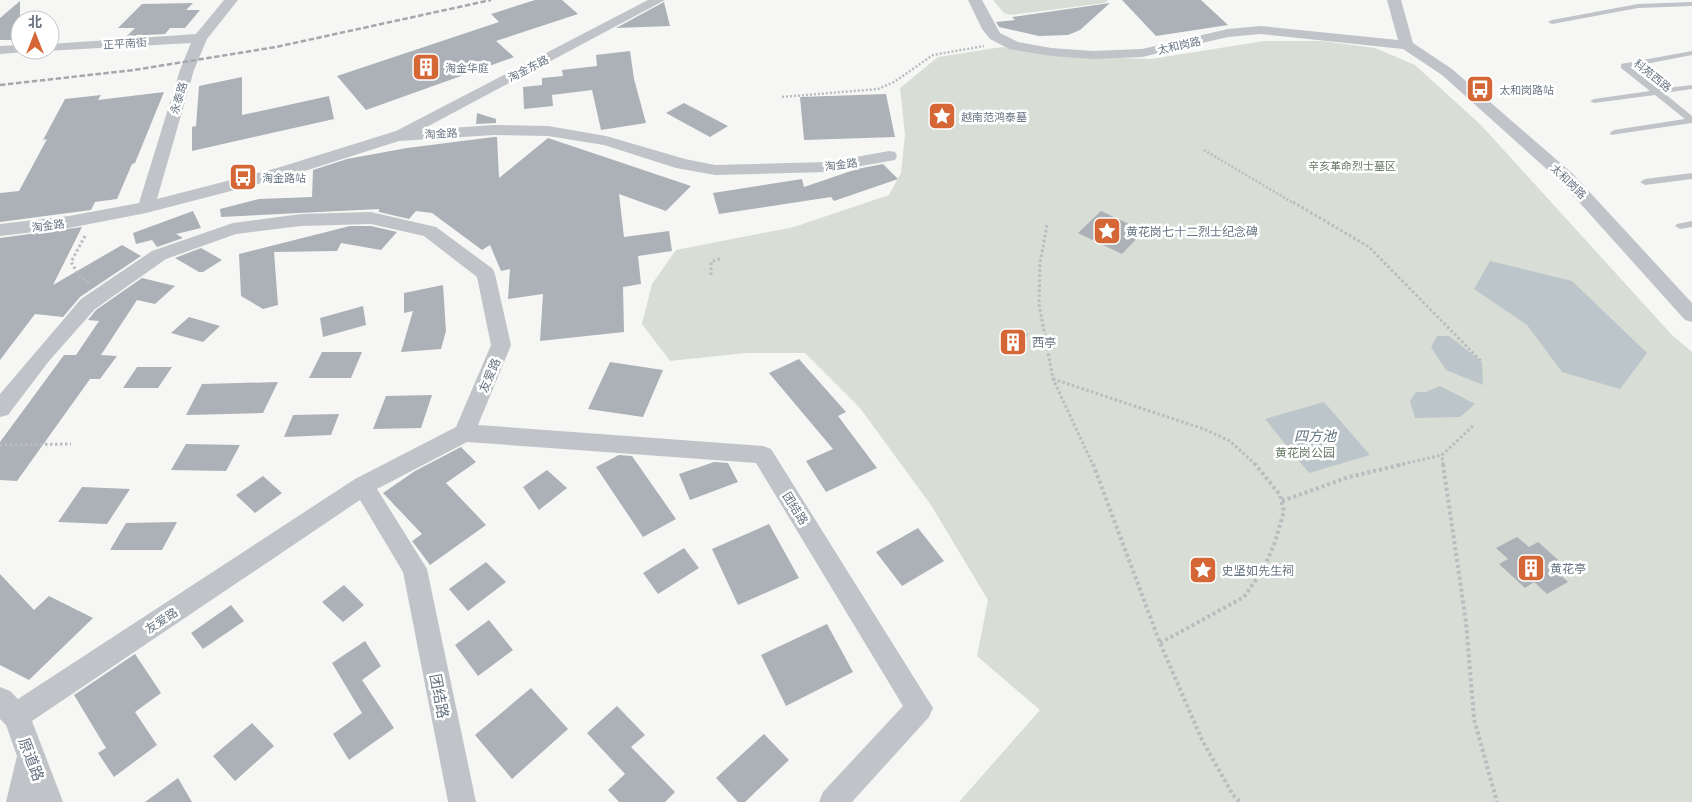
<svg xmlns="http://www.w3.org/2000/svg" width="1692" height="802" viewBox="0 0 1692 802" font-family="Commissioner,'Noto Sans SC',sans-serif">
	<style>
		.green { fill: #d8ddd5 }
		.water { fill: #bcc5ca }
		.building { fill: #abb1b7 }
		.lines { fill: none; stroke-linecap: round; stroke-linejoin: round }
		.path-far2 { stroke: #babcbf; stroke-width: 2.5; stroke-dasharray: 2 2; stroke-linecap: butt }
		.path-far1 { stroke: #babcbf; stroke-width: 3; stroke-dasharray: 2.5 2.5; stroke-linecap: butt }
		.path { stroke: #babcbf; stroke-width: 4; stroke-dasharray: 3 3; stroke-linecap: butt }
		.lane { fill: #c0c3c7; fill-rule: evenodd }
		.street { fill: #c0c3c7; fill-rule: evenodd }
		.rail { stroke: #a4a8ad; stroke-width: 2.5; stroke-dasharray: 5.5 2.5; stroke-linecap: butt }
		.labels { text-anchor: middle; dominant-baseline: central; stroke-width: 5; stroke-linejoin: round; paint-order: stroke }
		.far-street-label { font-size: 11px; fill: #687582; stroke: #fff }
		.far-poi-label { font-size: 11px; fill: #687582; stroke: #fff; text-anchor: start }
		.far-park-label { font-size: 11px; fill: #697a66; stroke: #fff }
		.poi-label { font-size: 12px; fill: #687582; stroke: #fff; text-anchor: start }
		.street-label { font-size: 12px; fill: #687582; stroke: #fff }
		.park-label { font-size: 12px; fill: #697a66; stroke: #fff }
		.water-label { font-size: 14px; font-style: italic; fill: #63757f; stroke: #fff }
		.near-street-label { font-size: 15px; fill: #687582; stroke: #fff }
	</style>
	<rect width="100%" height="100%" fill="#f6f7f4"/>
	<path class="green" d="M993,0H1108L1105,3L1010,15L1004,13Z
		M1264,41H1322L1375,48L1415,65L1481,125L1672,335L1692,352V802H959L1040,710L977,656L988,600L931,505L860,408L805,353H746L670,361L642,324L652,284L676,250L794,227L889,195L901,173L905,135L900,88L938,57L1002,47L1064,56L1151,59Z"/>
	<path class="water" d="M1490,261L1572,281L1647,353L1620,389L1562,372L1527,325L1474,289Z
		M1437,336H1449L1482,362L1483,385L1446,370L1431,347Z
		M1440,386L1475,404L1460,417L1415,418L1410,401L1416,392H1426Z
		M1324,402L1370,455L1309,473L1265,419Z"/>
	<path class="building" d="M535,0H562L578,14L496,41L514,57L366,110L337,76L499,22L491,14Z
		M1122,0H1201L1228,25L1156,36Z
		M20,1V32L11,40H0V18Z
		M664,2L670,26L616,28Z
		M193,3L186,10H200L185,28H170L165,34L127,36L135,28H118L142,4Z
		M1110,3L1080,30L1068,35L1039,36L999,27L996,22L1015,20L1012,17Z
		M630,51L634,79L646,123L601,130L592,90L552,95L553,106L524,109L523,87L542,85V78L563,76L562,70L597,66L596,55Z
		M242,77V115L329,96L334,119L192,151V127L196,126L199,86Z
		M164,92L135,163L132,164L117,199L95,202L91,210L0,222V193L19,191L47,139L43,140L65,99L101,95L98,100Z
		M886,94L895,137L804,140L800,97Z
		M684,103L728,126L710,137L666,113Z
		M477,113L496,119V123L476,124Z
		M494,137H497L499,178L548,138L691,186L666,211L619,194L624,237L669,231L672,251L638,256L641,284L623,287L624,332L540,341L543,294L508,299L510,269L501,271L490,245L482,250L432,213L416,211L409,219L379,212V209L221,217L220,209L259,199L312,197L313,170L347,159L407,148Z
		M883,164L898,179L834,201L831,197L719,214L713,193L802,179L804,187L857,169Z
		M193,211L201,228L176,234L183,238L157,247L152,240L136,244L133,233Z
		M1101,211L1144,231L1122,254L1078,233Z
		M350,226H371L397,232L381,250L341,243L337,251L274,252L278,305L263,309L241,296L239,254Z
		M82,227L53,285L122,245L141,256L80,297L63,317L35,314L0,360V238Z
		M201,248L222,260L203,272H199L175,258Z
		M142,278L175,286L155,304L137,300L101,355L117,356L100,379H90L17,481L0,480V442L64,355H76L99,321L88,320L96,310Z
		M443,285L446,331L441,349L401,352L413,311L404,313V293Z
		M363,306L366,325L323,337L320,318Z
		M189,317L220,326L203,342L171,333Z
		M1008,328L1028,334L1019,355L999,349Z
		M322,352H362L351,378H309Z
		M799,359L846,412L838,416L877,468L826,492L806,461L833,449L769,373Z
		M610,362L663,370L643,417L588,409Z
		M137,367H172L158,388H123Z
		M278,382L263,413L186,415L202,384Z
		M432,395L421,428L373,429L386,396Z
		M339,414L331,435L284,437L293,415Z
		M186,444L240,445L226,471L171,470Z
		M461,447L476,462L446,483L486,525L430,565L412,541L422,534L383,493L415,471Z
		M619,455L632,456L676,519L643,537L596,467Z
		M714,462L728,463L738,482L690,500L679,474Z
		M547,470L567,488L539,510L523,487Z
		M263,476L282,493L255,513L236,495Z
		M82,487L130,489L107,524L58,522Z
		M177,522L162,550H110L126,523Z
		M769,524L799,578L738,605L712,549Z
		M918,528L944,561L902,586L876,552Z
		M1517,537L1529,547L1538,542L1564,565L1555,570L1568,582L1547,594L1534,582L1525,588L1499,564L1508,559L1496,548Z
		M684,548L699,568L658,594L643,573Z
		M486,562L506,582L468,611L449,589Z
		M0,574L34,610L49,596L93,618L29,680L0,665Z
		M344,585L364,605L343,622L322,602Z
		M231,605L244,621L203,649L191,633Z
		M489,620L513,650L478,676L455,645Z
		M827,624L853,672L786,706L761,655Z
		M365,641L381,666L362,680L394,728L349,760L333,734L362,713L332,663Z
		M135,654L161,693L135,712L157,745L114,777L98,753L106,748L74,695Z
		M531,688L568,729L512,779L475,735Z
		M617,706L645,735L631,747L675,792L665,802H619L608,790L625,774L587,733Z
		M252,723L274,746L235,781L213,756Z
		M764,734L789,760L745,802H738L716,778Z
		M178,778L192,802H145Z"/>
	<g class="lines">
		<path class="path-far2" d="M782,97L878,89L894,82L933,55L984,46
			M1204,150L1295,204"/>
		<path class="path-far1" d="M1293,202L1369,247L1482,362
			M1047,225L1040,263L1039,304L1053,379L1093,465
			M85,236L71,262L80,277L90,283
			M711,275V262L722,258
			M1053,379L1204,429L1230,441L1256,465
			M0,445L71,444
			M1398,465L1442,455
			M1443,465L1442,455L1475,424"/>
		<path class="path" d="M1093,464L1160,643L1202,740L1233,795L1240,802
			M1443,464L1466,622L1474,719L1497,802
			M1282,501L1349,477L1404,464
			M1160,643L1244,597L1264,568L1275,542L1284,511L1280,495L1255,464"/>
		<path class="lane" d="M1692,2V6L1638,8L1552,24L1548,22L1552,20L1638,4Z
			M1692,51V55L1630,67L1658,89L1692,85V89L1664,93L1692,116V123L1611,135L1610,133L1614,130L1685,119L1655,95L1594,103L1590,101L1594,99L1650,91L1621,68V64Z
			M1692,173V179L1645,185L1640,182L1645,179Z
			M1692,221V227L1680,229L1675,226L1677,224Z"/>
		<path class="street" d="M224,0H238L207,39L194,70L157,199L277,168L396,131L648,0H665L421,130L494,125L548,126L606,136L685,159L715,165L828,162L889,151L895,152L897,156L895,160L889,161L828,172L715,175L676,168L604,145L548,136L494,135L399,141L289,176L146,213L69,228L0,236V224L69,216L139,203L180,70L191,43L45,51L50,50V44L196,34Z
			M968,0H982L1000,33L1018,42L1051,48L1093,51L1142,49L1228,29L1261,26L1398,40L1387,0H1401L1413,43L1452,69L1573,174L1692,303V322L1685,320L1561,182L1442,75L1403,49L1261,34L1228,37L1142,57L1093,59L1051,56L1009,49L990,39L982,29Z
			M20,45V50H27L25,52L0,54V46Z
			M371,212L436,227L493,269L495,274L511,345L478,425L763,446L771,449L933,708L929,717L852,802H819L823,792L903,706L756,463L467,442L377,489L427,569L476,802H448L403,572L360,500L32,721L63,802H6L17,756L6,725L0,719V687L10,691L18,699L355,479L456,427L491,345L477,277L424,236L371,224L301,226L236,234L166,259L95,309L49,361L8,415L0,417V394L81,299L152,251L233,223L301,214Z"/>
		<path class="rail" d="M0,85L134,70L276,47L491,0"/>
	</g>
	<defs>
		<g id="building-square" transform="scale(1.4375)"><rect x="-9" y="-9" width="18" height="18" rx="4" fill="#d56635" stroke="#fff"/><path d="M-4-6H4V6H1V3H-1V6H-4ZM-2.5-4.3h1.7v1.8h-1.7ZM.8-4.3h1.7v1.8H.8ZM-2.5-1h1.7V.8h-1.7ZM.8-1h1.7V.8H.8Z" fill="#fff"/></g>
		<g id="bus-square" transform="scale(1.4375)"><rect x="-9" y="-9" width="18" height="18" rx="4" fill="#d56635" stroke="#fff"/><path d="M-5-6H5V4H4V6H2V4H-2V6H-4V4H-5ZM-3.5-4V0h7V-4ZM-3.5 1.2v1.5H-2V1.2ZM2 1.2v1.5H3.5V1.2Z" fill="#fff"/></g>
		<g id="sight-square" transform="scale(1.4375)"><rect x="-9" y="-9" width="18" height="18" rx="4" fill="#d56635" stroke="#fff"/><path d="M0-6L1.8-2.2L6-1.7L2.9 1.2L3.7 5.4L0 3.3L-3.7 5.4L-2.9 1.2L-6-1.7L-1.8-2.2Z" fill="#fff"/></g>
	</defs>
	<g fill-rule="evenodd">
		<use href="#building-square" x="426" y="67"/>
		<use href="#bus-square" x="1480" y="89"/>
		<use href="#sight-square" x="942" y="116"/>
		<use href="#bus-square" x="243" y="177"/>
		<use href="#sight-square" x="1107" y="231"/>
		<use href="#building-square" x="1013" y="342"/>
		<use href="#building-square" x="1531" y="568"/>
		<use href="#sight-square" x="1203" y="570"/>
	</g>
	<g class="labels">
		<g class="far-street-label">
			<text transform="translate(125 43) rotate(-4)">正平南街</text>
			<text transform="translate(1179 45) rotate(-13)">太和岗路</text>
			<text transform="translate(528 68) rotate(-27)">淘金东路</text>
			<text transform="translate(1653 75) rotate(39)">科苑西路</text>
			<text transform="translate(178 98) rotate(-73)">永泰路</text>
			<text transform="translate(441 133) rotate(-3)">淘金路</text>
			<text transform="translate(841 164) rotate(-7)">淘金路</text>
			<text transform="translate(1569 181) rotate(44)">太和岗路</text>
			<text transform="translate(48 225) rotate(-7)">淘金路</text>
		</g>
		<g class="far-poi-label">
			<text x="445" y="67">淘金华庭</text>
			<text x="1499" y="89">太和岗路站</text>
			<text x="961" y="116">越南范鸿泰墓</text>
			<text x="262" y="177">淘金路站</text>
		</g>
		<g class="far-park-label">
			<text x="1352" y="165">辛亥革命烈士墓区</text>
		</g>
		<g class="poi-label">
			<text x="1126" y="231">黄花岗七十二烈士纪念碑</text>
			<text x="1032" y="342">西亭</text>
			<text x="1550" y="568">黄花亭</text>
			<text x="1222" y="570">史坚如先生祠</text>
		</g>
		<g class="street-label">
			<text transform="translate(489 375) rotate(-67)">友爱路</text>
			<text transform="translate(796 508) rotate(58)">团结路</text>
			<text transform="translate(161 620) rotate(-33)">友爱路</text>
		</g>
		<g class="park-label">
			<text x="1305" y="452">黄花岗公园</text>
		</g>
		<g class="water-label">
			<text x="1315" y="435">四方池</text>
		</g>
		<g class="near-street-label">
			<text transform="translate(440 696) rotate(79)">团结路</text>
			<text transform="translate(32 759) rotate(69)">原道路</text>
		</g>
	</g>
	<g transform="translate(35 35)"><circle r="24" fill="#ffffff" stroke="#c3c8cd"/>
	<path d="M0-4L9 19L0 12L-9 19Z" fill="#d56635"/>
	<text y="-8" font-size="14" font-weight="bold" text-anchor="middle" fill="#687582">北</text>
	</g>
</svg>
